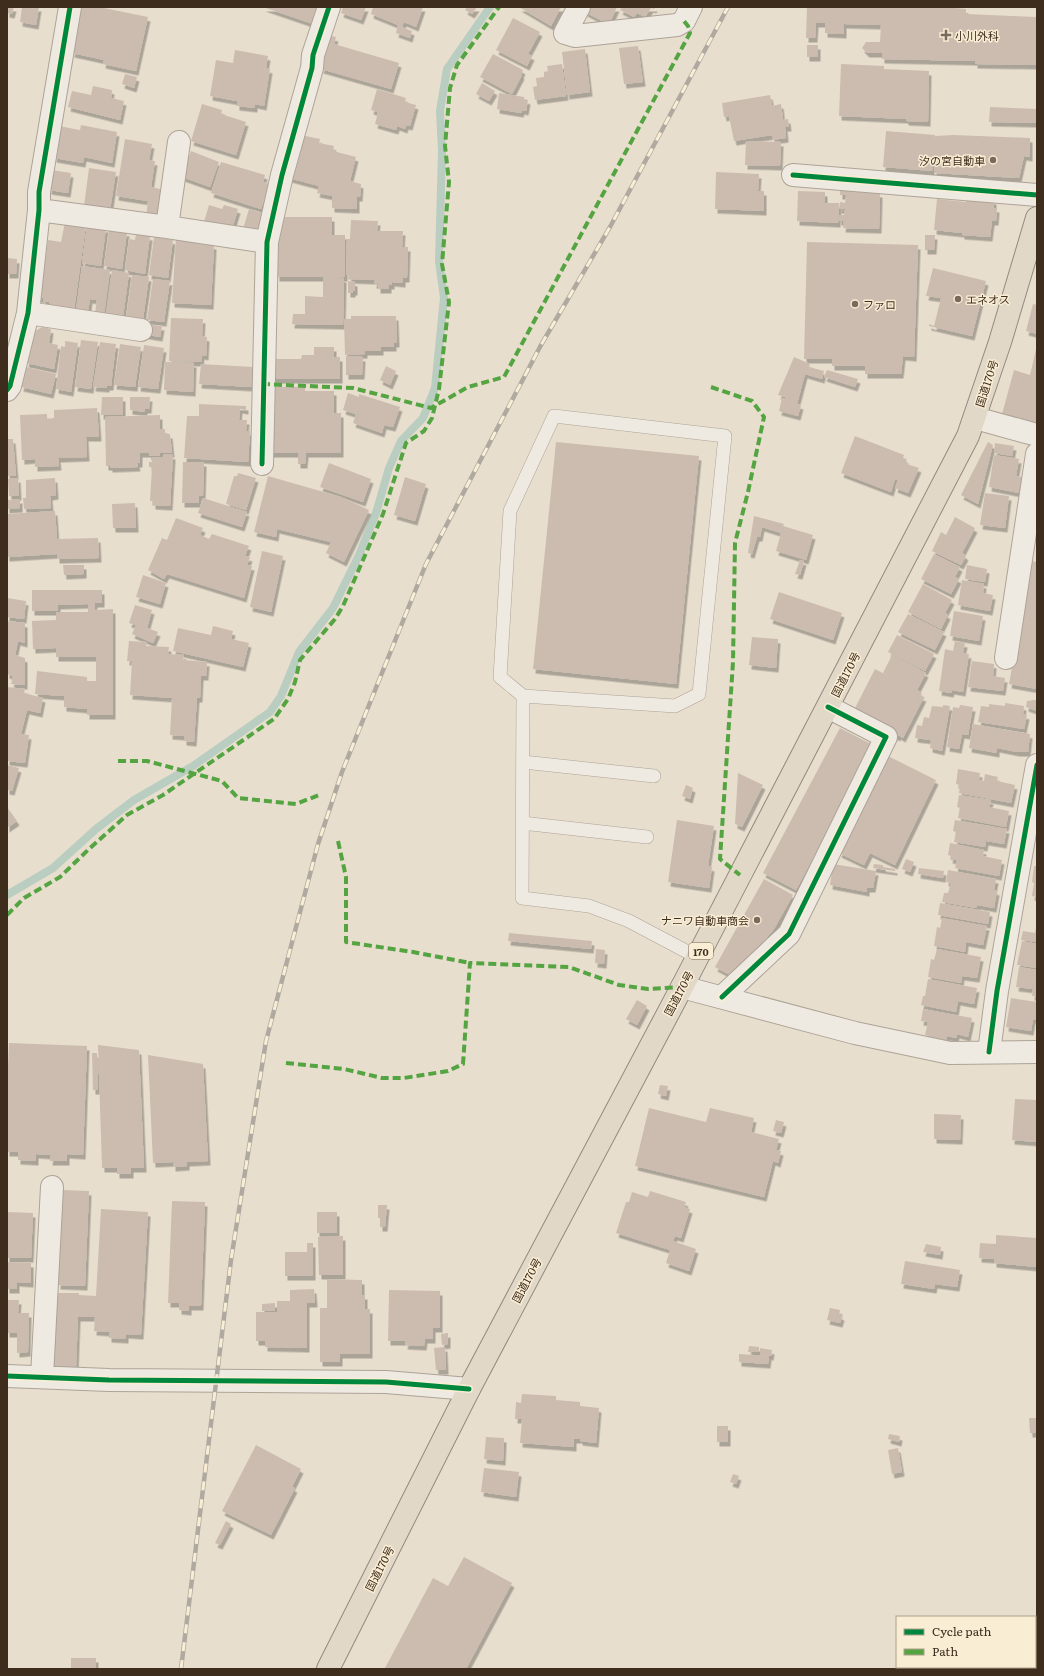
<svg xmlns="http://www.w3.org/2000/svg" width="1044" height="1676" viewBox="0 0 1044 1676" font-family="Literata,'Noto Sans JP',serif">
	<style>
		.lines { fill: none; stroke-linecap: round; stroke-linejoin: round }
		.stream { stroke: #bacdc1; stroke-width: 8 }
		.building { fill: #ccbcaf; filter: url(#shadow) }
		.service-casing { stroke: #ada397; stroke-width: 14 }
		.minor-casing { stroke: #ada397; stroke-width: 24 }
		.trunk-casing { stroke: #93897e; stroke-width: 24 }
		.service { stroke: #efeae1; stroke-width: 13 }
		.minor { stroke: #efeae1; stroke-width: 22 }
		.trunk { stroke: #e1d8c8; stroke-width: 22 }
		.rail-casing { stroke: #afa9a0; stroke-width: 4.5 }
		.rail { stroke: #f9edd4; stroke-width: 3; stroke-dasharray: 9; stroke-linecap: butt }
		.quiet { stroke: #54a441; stroke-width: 4; stroke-dasharray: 8 4; stroke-linecap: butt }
		.cycleway-casing { stroke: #f9edd4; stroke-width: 8 }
		.cycleway { stroke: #00873e; stroke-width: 5 }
		.poi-dot { fill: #7a6a5b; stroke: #f9edd4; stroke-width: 1.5 }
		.labels { text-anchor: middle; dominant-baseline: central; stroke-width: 3; stroke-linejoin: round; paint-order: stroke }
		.shield { fill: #f9edd4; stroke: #766654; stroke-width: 1 }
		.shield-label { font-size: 10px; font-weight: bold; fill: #3e2c1d }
		.poi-label { font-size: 11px; fill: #3e2c1d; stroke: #f9edd4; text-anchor: start }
		.street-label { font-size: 11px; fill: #3e2c1d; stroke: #f9edd4 }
	</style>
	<defs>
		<filter id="shadow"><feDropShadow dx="2.5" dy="4.5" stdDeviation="0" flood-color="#0004"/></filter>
	</defs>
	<rect width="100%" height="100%" fill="#e8dece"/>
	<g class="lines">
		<path class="stream" d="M7,895L53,868L96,829L134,800L193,766L270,712L281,696L299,652L333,608L359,555L376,513L389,468L401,441L423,418L435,388L444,298L439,261L442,151L440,111L447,69L490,7"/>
	</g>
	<path class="building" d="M7,7H14L12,14L7,13Z
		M22,7H39L36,25L20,22Z
		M82,7H99L148,17L136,71L103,64L104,60L72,53Z
		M263,7H319L313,24Z
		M343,7H366L361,20L341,13Z
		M373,7H423L416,27L404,22L402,27L412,31L410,38L396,33L398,25L371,14Z
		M467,7H477L472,14L465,10Z
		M519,7H561L551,26Z
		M587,7L594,8L617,7L610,22H604L585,12Z
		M622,7H655L654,9L651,8L645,17L637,13L634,17L620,10Z
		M807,7H943L966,9V14L1037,17V65L975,64V61L882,59V53H867L862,48L866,42H880L881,25L844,24V34L825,33V23H816L815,38H806Z
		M513,18L540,32L528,54L532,56L527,66L496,50Z
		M331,36L336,37L334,44L399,63L391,89L321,69Z
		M807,45H818V57H807Z
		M638,46L643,82L624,84L619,48Z
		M585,49L590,92L567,95L562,52Z
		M235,50L268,56L266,68L270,69L264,106L255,104V108L237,106V101L210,96L216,60L233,63Z
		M493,54L523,70L521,74L522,75L512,94L480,77Z
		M562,64L566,96L535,100L533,87L537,86L536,78L544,77V72L548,71L547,66Z
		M841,64L884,66V69L929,71L928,122L906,121V119L839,116Z
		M125,74L137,77L134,88L122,84Z
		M482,83L495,91L489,101L476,94Z
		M93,86L112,90L111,98L124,101L120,120L68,107L72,91L91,95Z
		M377,89L406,98L405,102L416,105L410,126L406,125L405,129L397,126L396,130L375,124L378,112L371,110Z
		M499,93L524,97V99L528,100L526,111L522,110L521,113L497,109Z
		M770,95L772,106L781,104L783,120L788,119L789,127H785L786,138L772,140V135L734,141L729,116L724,117L722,103Z
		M202,104L222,110L221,114L246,122L236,155L191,141Z
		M990,107L1037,109V123L989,122Z
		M81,125L117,132L112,163L84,157L83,163L54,158L59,126L80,130Z
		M886,131L935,135L932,171L883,167Z
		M301,135L320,139L319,143L334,146L333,151L356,157L350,181L361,184L360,197H357V209L332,208V196L317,193L319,186L289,178Z
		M953,135L1030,138V157L1024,156L1019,178L934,173L935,136Z
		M125,139L152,144L149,160L155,161L151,187L164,190L161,212L150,218L146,217L148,201L116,196Z
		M746,141L781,142L780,166L745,165Z
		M191,151L219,162L210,187L182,177Z
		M221,162L265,175L263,182L273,185L267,204L263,203L261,209L211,193Z
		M89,168L116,172L110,210L84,206Z
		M51,170L71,173L68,193L49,190Z
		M716,172L759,174L758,191H764V211L715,209Z
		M840,186L861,187V192L880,193L879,229L843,228L844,221H839V215H844L845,209H839L840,202L845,203L846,195H840Z
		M798,191L825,192V203H839L838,223L797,221Z
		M967,197L994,200V208H997L996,221H992L990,237L962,235V233L934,230L937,199L966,202Z
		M209,205L222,209L224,205L238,209L232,229L204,222Z
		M249,209L265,214L259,233L243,229Z
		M277,217H332V235H345V277H329L344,278L343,325L292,324L293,314H305V296L323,297V277H277Z
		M351,220L378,221L377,231H403L402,247H408L407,278H403V283L392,282V285H389V289H378V284H374L375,280L348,279L349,275H346L347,239H350Z
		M65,222L86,225L74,310L49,307L50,302L43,301V298H38L41,280H43L48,240L61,242Z
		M87,226L106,228L101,266L82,263Z
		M109,229L127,232L122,269L104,266Z
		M136,234L150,236L145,274L125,270L129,239L135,240Z
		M925,235H935L934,250H925Z
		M154,237L173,240L168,278L149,275Z
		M176,238L198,240V244L214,245L211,305L172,303Z
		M807,242L918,245L914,357L903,356L901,374H865V366H832V359H804Z
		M7,258L17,259L16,274H7Z
		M82,266L110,270L104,315L95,313L97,300L90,299L88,312L76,310Z
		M933,268L986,281L972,336L929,326V324L934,326L941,298L926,296Z
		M112,270L129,273L123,317L106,314Z
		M132,275L149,277L143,319L126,317Z
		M153,279L170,281L164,322L147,320Z
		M348,281L355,282V291H353V293H348Z
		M1033,304L1037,305V334L1026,331Z
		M351,316H396L397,343H394V347H381V351H365V354L345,355L344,319H351Z
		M171,318L203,319L202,336L207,337L206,356L202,355L201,362L169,361Z
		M143,324L162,326L160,337L142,334Z
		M42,327L51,329L49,343L58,345L54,369L26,363L34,332Z
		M81,340L98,342L91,389L75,387Z
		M65,341L78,343L71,392L56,389L61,346L65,347Z
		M100,342L116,344L111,386H107V388L93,387Z
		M120,344L141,347L135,387L114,385Z
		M144,345L164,348L158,389L138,387Z
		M314,347H334V357H340V379H270V359H301L302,355H314Z
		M1036,349L1037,422L1002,414L1014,370L1030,375Z
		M346,356L363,357L362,375H346Z
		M794,357L810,364L809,367L824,371L822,379L805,374L797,404L801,405L798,416L779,411L782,398L785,399L786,397L778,395Z
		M165,362L194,363L193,392L164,390Z
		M201,364L253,367L252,387L199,384Z
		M386,366L396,371L390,385L380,380Z
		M26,367L56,374L51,394L21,387Z
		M827,370L858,379L855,387L824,377Z
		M271,387H305V391H334V413H341V453H306L305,464H298V453H271Z
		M348,393L359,397V394L400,407L393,427L384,425L382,433L353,423L356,414L343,410Z
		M102,397H123V415H101Z
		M130,397H150L149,409H145V412L130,410Z
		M199,404L246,406V410L240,409L239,420H247L246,431H250L248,462L184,458L187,416H199Z
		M97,408L99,437H86L87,457L58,458L59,466L35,467V459L22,460L20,415L47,414V419L54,418V410Z
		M160,415V429H165V434H170L172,453H160V456H149V453H140V463H137L138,467L110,468V466H106L105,417Z
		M855,436L904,455L903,458L906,459L904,463L919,468L908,493L895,488L898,480L895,479L891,492L841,473Z
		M7,439H13L16,476H7Z
		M556,442L699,456L676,684L533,669Z
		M988,442L993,445L978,504L961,495Z
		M995,443L1014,446L1012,456L994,453Z
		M164,454L173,455L170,506L153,505V501H150L152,467H149V462H152V457L163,458Z
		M994,455L1019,459L1016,476L1022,477L1019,493L989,487Z
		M183,462H204L203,496H199V503H182Z
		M329,463L371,479L363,502L320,487Z
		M238,473L256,478L246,510L226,504L234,476H237Z
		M268,476L341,497L369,510L344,562L326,553L331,542L277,529L276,537L254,532Z
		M405,477L426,484L415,521L394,515Z
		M18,478L19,496H9L8,479Z
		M55,478L56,495L50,496L51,508L24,509L23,498H26V480Z
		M985,493L1009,496L1005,528L980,525Z
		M203,498L247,512L242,527L198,513Z
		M20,499V508L7,509V500Z
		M135,503L136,528H113L112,504Z
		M55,511L57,539L98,538L99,558L57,559V554L7,557V514Z
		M754,516L784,524L783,526L813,535L806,560L776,551L781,533L762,527L760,537H757L752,554L748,553Z
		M955,517L975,528L962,553L966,556L961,565L932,551L941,532L946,535Z
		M176,518L203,528L200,535L209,539L212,534L249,546L245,556L250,557L247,565L252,566L244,598L167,574L164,579L148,570L162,538L167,540Z
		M262,551L283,556L271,612L250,607Z
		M934,554L960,567L955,577L959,579L951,594L921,579Z
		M800,560L804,561L800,575L795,574Z
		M1031,561L1037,562V689L1009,684Z
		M63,565H84V574L64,575Z
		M967,565L987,569L985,582L965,579Z
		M143,575L166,583L160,604L136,597Z
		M962,580L984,584L983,593L993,595L990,611L958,605Z
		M923,584L952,600L945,613L948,615L941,629L908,612Z
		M32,590H102V603H95V610L113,609V715H87V709L64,707V696L35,694L37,671L87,677V681H96V657H56V648L33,649L32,621L56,620V612H88V604L58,605V611H32Z
		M779,592L842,613L833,640L770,619Z
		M7,598L26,601L24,619L7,617Z
		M135,605L152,610L147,628L158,632L153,643L132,634L136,625L129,623Z
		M954,611L983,616L979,641L950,636Z
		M908,614L944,632L935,650L898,632Z
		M7,621L25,623V643L18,641L15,655L25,658V685L11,684L13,676L7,674Z
		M213,626L233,631L231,639L249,643L243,667L173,651L178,628L211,635Z
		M897,635L934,654L925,671L888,652Z
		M752,637L778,639L776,668L749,665Z
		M129,641L147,642L146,646L169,647L168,654L184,655L183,660L207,662L206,676H201L200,698H197L194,742L184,741V736L170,735L172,698L130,695L132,661H127Z
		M955,641L965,643L963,653L969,654L963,692L952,690L951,693L939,691L945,649L953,651Z
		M892,655L926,673L917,690L922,693L920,696L924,697L903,738L898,735V737L852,714L875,669L894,679L883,673Z
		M972,661L994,664L993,676L1005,678L1003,691L968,687Z
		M7,687L25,689L24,693L43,698L40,713L27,710L21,734L29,735L25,763L7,761Z
		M1034,700H1037V711L1026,707L1027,701Z
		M1005,703L1024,706L1023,714L1027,715L1024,729L978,722L981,706L989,707V704L1005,706Z
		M943,705L950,706L942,751L930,748L931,740L915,738L917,725L922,726L924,717L929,718L932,706L943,707Z
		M960,705L973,707L968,735L962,734L959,749L947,747L953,707L959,708Z
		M973,724L1030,734L1028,752H1017L997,748V753L969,748Z
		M840,728L873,745L796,890L763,873Z
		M886,755L936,780L895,865L870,853L864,865L839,853Z
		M7,765L19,768L12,791L7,790Z
		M958,769L980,773L979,780L984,781L985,774L998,777L997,781L1015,785L1011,803L959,793L960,785L956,784Z
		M738,773L763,785L742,827L735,824Z
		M686,785L693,788L690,799L682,796Z
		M959,795L991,800L989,807L1009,811L1006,827L958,818L960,808L957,807Z
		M7,807L17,821L7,828Z
		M677,820L714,826L708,866L712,867L709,888L668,882Z
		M955,820L1007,829L1004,844L986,841L985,847L954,842L956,832L953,831Z
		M950,843L984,850L983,856L1002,860L999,876L955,868L957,860L950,859L951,856L948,855Z
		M906,859L914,862L910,872L902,869Z
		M833,864L876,871L873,888H867V892L830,885Z
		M874,864L883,865V867L895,869V871L873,868Z
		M1034,866H1037V897L1032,896L1034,883L1032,882Z
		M919,868L944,871L943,878L918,874Z
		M948,870L996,879L994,890L997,891L994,908L977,905L976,908L942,902L944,893H948L951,883L946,882Z
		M764,879L793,895L774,929L734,977L715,967Z
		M940,903L990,912L988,924L938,915Z
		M942,918L987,926L983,945L966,942L965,952L934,946L937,927L940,928Z
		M1036,928L1037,942L1021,940L1023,931L1035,933Z
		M509,933L592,941L591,949L508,941Z
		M1022,941L1037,944V968L1017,965Z
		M596,949L605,950L604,964L595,963Z
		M937,949L981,957L977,978L962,976L961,983L928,977L931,959L934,960Z
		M1019,967L1037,970V996H1032L1033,989L1016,987Z
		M928,979L977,988L974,1004L958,1001L956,1012L921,1005L923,996H925Z
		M1011,998L1037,1002V1020L1033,1019L1031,1031L1006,1027Z
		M637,1000L647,1006L637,1025L626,1019Z
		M923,1009L972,1018L968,1037L957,1034L956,1038L947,1036L946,1040L925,1035L928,1022L921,1021Z
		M9,1043L87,1046L83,1155L67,1154V1161H50L51,1155L36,1154V1161L18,1160V1152H7V1089Z
		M98,1045L139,1050L144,1168H131V1174H117V1168H102Z
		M92,1053H97L98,1090H93Z
		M148,1055L203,1064L208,1161L187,1162V1166L173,1167V1162L153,1163Z
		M660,1085L668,1086L666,1096L658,1094Z
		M1015,1099L1037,1100V1142L1012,1140Z
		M649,1108L706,1122L710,1108L754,1118L751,1132L779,1139L776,1150L781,1151L778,1163L773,1161L764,1197L635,1166Z
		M934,1114L961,1115L960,1140L934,1139Z
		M776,1120L784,1122L781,1133L773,1131Z
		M62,1190L89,1191L85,1286L58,1285Z
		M650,1191L686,1202L684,1207L690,1209L681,1238L675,1236L673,1241L696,1249L689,1271L666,1263L670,1250L616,1233L626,1202H629L632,1192L648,1197Z
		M172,1201L205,1202L201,1306H189V1311L179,1310V1303H168Z
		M378,1205H387L385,1227H380V1218H378Z
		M101,1209L148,1212L141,1335L126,1334V1339L109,1338V1332L94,1331L95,1317H78L76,1367L54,1366L57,1293H79V1295L96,1296Z
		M7,1212L33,1213L31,1258H7Z
		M317,1212H337V1233H317Z
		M996,1235L1037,1238V1267L994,1263V1259L979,1258L980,1243L996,1244Z
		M343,1236V1275H319L318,1237Z
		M307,1243H313V1276H285V1252H307Z
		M926,1244L941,1247L940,1255L923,1252Z
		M905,1261L960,1270L957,1287L935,1284L934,1289L901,1284Z
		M7,1262L31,1263V1283L17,1282V1289H7Z
		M327,1279L362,1280V1295H365V1309H370V1354H340V1362H320V1308H327Z
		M314,1289L315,1303H307V1348L265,1347V1341H256V1312H277V1301H290V1290Z
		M389,1290L440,1291V1328H433V1339H425L424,1346L405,1345L406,1341H388Z
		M7,1300H19L18,1313H29L28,1352L17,1353V1333H7Z
		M275,1303V1311H262V1304Z
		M830,1308L840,1310L839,1315L842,1316L840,1323L827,1320Z
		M448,1333V1344L442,1345L441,1334Z
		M749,1346L759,1347V1352H748Z
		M445,1347L446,1370H436L434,1348Z
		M760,1348L772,1350L771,1356L760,1355Z
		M739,1354L769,1356L768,1364L739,1362Z
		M522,1394L556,1396V1400L580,1402V1406L599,1408L596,1443L580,1441V1439H574V1447L520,1443L522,1419H515L516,1402L521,1403Z
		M1029,1418H1037V1433H1030Z
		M717,1426H728V1442H717Z
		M889,1434L900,1436L899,1442L888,1439Z
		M486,1437L504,1438L503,1461L484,1459Z
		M256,1445L301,1469L292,1487L295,1488L271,1535L222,1511Z
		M898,1448L902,1472L892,1474L888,1450Z
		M484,1468L519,1472L516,1497L481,1492Z
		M733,1474L739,1476L736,1484L730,1482Z
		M226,1521L231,1524L220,1545L215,1543Z
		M464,1557L512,1583L466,1669L385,1668L433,1578L448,1586Z
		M71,1658H96V1669H71Z"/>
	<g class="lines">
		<g class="service-casing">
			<path id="service" d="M523,696L675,706L699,694L725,436L554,416L510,511L500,677L523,696L522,898L589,906L629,921L697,957
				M523,762L654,776
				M522,823L647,837"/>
		</g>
		<g class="minor-casing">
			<path id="minor" d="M579,7L565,33L575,36L677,25L684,21L691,7
				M793,175L1037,195
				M39,210L167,227L267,242
				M167,227L179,142
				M28,313L141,330
				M7,390L10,386L28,313L39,210V192L70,7
				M975,418L1037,435
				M262,464L267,242L282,175L312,68L313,55L329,7
				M1006,658L1037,454
				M682,987L855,1033L950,1053L1037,1052
				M722,997L789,934L886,737L828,707
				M989,1052L997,991L1037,765
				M7,1376L109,1380L386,1382L469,1389
				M42,1377L52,1187"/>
		</g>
		<g class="trunk-casing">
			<path id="trunk" d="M328,1669L469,1389L682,987L968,436L1000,342L1037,218"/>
		</g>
		<use href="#service" class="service"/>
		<use href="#minor" class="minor"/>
		<use href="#trunk" class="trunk"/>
		<g class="rail-casing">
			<path id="rail" d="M181,1669L231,1260L266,1041L318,844L342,772L426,564L541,345L610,227L728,7"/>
		</g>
		<use href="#rail" class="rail"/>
		<path class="quiet" d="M262,384L353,388L431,408L468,387L504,377L690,33L688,26L684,21
			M711,387L752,401L764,417L748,492L735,543L733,662L720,859L740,875
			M118,761H147L222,781L238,798L296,804L319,795
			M338,841L346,877V942L413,952L470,963
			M7,915L24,898L60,877L89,849L127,815L163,795L274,719L288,699L295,682L300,660L335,619L343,606L383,514L406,443L424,431L432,418L439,389L449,302L442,264L449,182L445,146L450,88L457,65L499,7
			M286,1063L344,1069L382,1078H404L448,1071L463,1064L470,963L569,967L619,985L648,989L682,987"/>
		<g class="cycleway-casing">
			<path id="cycleway" d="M793,175L1037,195
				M7,390L10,386L28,313L39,210V192L70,7
				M262,464L267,242L282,175L312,68L313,55L329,7
				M722,997L789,934L886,737L828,707
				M989,1052L997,991L1037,765
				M7,1376L109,1380L386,1382L469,1389"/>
		</g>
		<use href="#cycleway" class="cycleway"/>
	</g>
	<g class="poi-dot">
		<path d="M944 29h4v4h4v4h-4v4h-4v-4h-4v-4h4z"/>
		<circle cx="993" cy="160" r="4"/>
		<circle cx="958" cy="299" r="4"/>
		<circle cx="855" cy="304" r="4"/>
		<circle cx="757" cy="920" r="4"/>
	</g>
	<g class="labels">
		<rect class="shield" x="689" y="943" width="24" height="16" rx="3"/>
		<g class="shield-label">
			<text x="701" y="951">170</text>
		</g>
		<g class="poi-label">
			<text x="955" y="35">小川外科</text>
			<text x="985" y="160" text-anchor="end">汐の宮自動車</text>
			<text x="966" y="299">エネオス</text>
			<text x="863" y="304">ファロ</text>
			<text x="749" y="920" text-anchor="end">ナニワ自動車商会</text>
		</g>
		<g class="street-label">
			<text transform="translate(986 383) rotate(-72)">国道170号</text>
			<text transform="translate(845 674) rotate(-63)">国道170号</text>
			<text transform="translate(678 993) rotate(-62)">国道170号</text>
			<text transform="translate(526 1280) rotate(-62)">国道170号</text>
			<text transform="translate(379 1568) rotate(-63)">国道170号</text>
		</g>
	</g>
	<rect width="1044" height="1676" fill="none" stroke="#3e2c1d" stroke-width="16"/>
	<rect x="896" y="1616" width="140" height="52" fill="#f9edd4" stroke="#aea08b"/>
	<rect x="904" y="1629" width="20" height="6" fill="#00873e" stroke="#aea08b"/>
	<text x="932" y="1636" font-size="12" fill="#3e2c1d">Cycle path</text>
	<rect x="904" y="1649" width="20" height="6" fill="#54a441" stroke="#aea08b"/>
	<text x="932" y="1656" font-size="12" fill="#3e2c1d">Path</text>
</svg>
